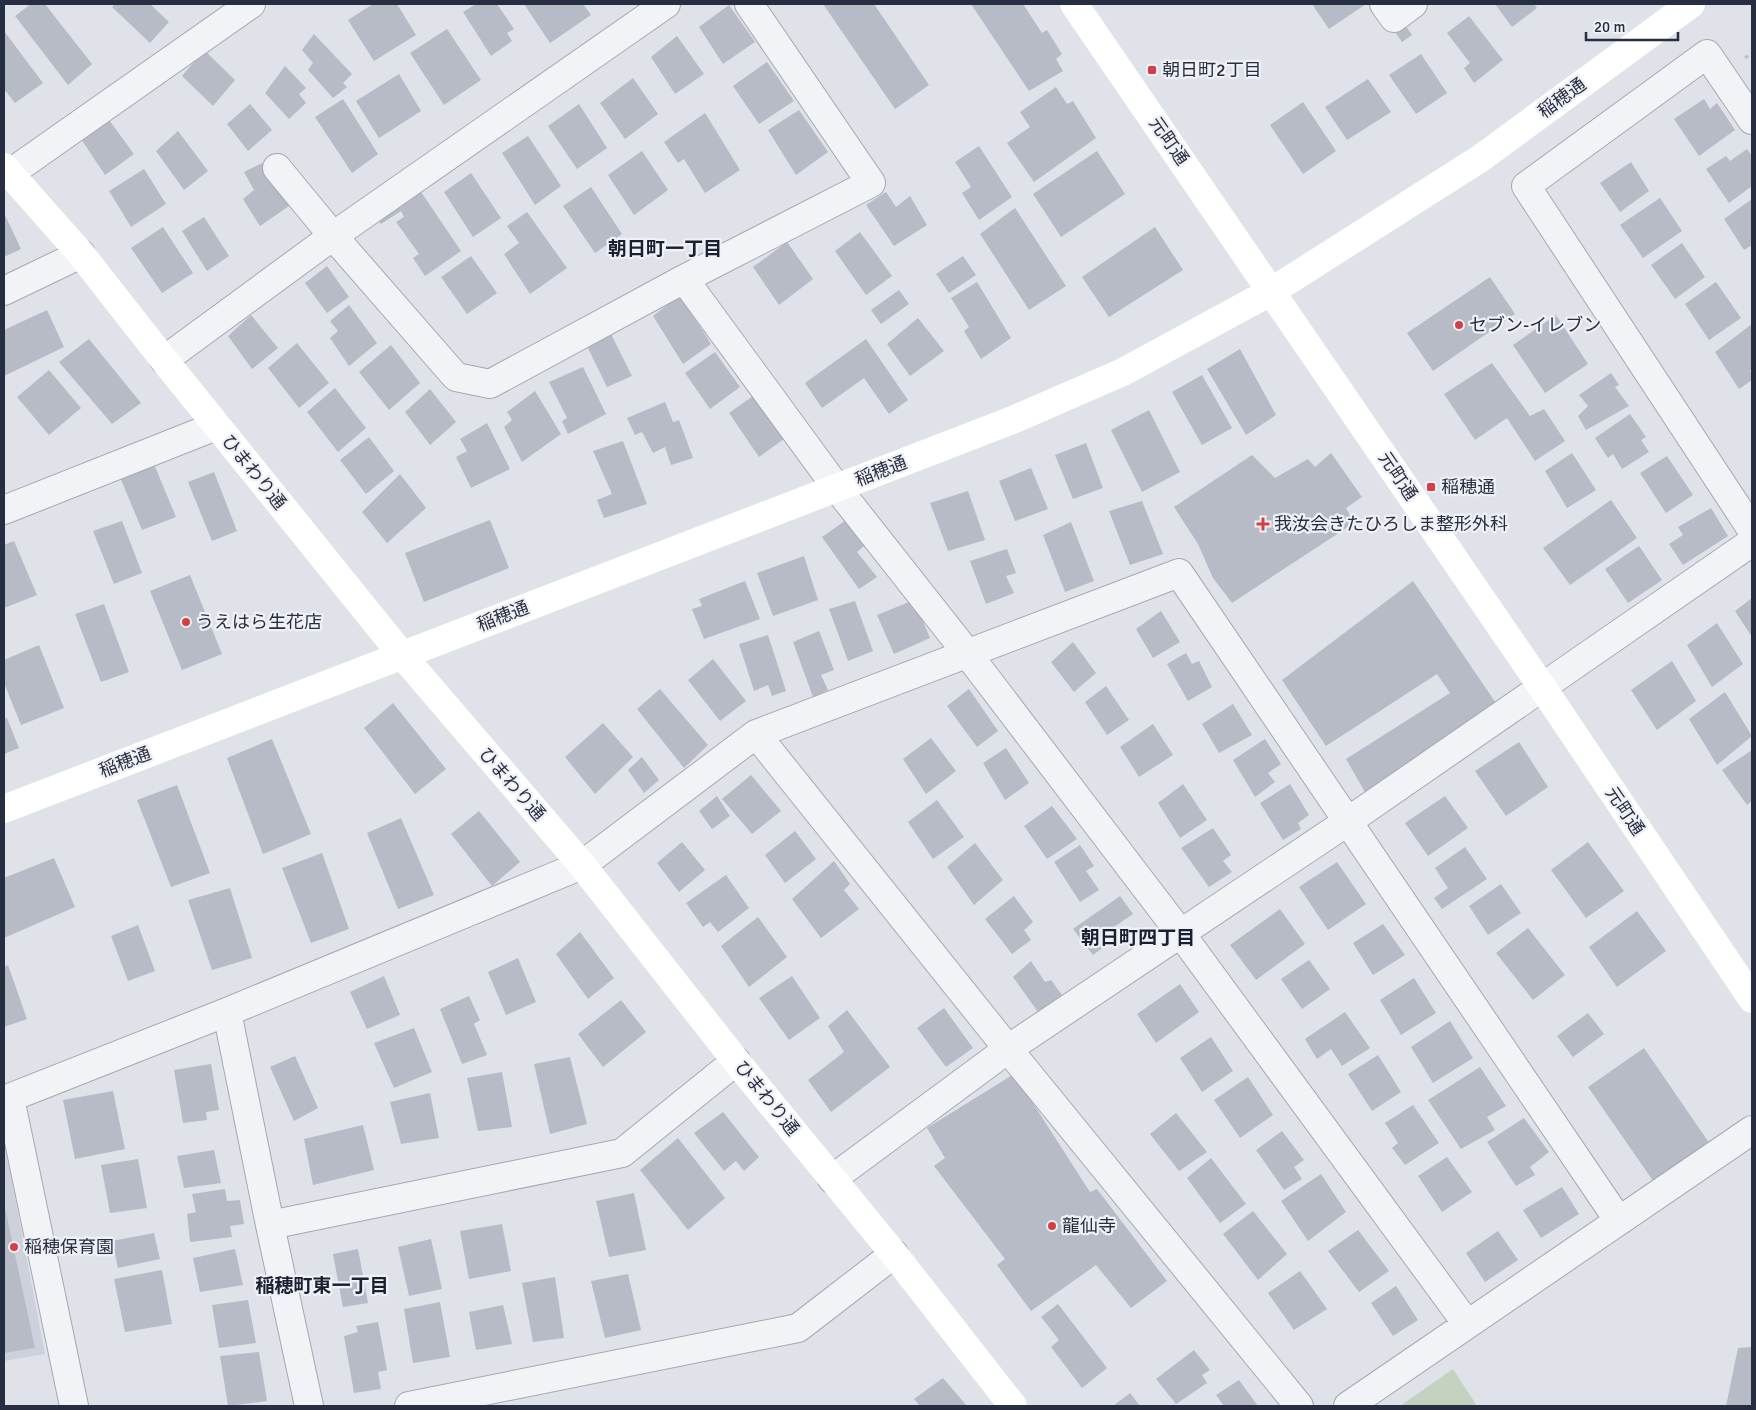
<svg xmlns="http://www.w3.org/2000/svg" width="1756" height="1410" viewBox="0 0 1756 1410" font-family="Signika,'Noto Sans JP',sans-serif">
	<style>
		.built { fill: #cdd1db }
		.green { fill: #c3d3c0 }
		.building { fill: #b6bbc6 }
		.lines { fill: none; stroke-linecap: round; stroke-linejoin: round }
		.street-casing { stroke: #a4a8b3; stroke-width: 30 }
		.path { stroke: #bdc0c8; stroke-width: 3; stroke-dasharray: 4 4; stroke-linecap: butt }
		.street { stroke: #f2f3f7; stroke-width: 28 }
		.secondary { stroke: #fff; stroke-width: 28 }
		.poi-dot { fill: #d24047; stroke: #eff1f6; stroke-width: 2 }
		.labels { text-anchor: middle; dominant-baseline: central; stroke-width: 4.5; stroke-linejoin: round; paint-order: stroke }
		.poi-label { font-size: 18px; fill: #282e41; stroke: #eff1f6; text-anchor: start }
		.street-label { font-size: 18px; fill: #282e41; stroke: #eff1f6 }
		.neighbourhood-label { font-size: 19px; font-weight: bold; fill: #1a2032; stroke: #eff1f6 }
	</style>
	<rect width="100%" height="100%" fill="#dfe2e9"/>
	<path class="built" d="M4,1140L45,1354L4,1361Z"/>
	<path class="green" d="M1453,1369L1477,1406H1400Z"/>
	<path class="building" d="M31,4H45L92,64L68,85L15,16Z
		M115,4H150L169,22L150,43L112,7Z
		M373,4H397L416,35L374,61L348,20Z
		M476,4H497L514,29L507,33L512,41L491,56L463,12Z
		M524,4H583L591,15L550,43Z
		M823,4H874L929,85L895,109Z
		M971,4H1023L1042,33L1047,30L1062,54L1056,59L1063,71L1029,91Z
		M1312,4H1366L1329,29Z
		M1495,4H1534L1537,8L1512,27Z
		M729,5L755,42L723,64L699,27Z
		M1469,16L1503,60L1474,83L1464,68L1470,63L1447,33Z
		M1403,22L1412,35L1402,42L1393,29Z
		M447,29L481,80L444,105L410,53Z
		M4,31L43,83L15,103L4,89Z
		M314,34L352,74L343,83L347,87L333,98L308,70L313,63L302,50Z
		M677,36L704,74L675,94L651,57Z
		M204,50L235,80L213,106L182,76Z
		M1421,54L1447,93L1416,114L1389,75Z
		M767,62L794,101L759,124L733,86Z
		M285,66L306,88L299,94L306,103L289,119L265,93Z
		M399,74L421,111L379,138L356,101Z
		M633,78L658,114L625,139L600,103Z
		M1368,79L1391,112L1347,140L1325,107Z
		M1056,87L1067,104L1073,101L1096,138L1034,182L1007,143L1030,127L1020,112Z
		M343,99L378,154L352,173L315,117Z
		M1704,99L1710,109L1717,103L1735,130L1699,156L1674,119Z
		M1303,102L1336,151L1303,174L1270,125Z
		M250,104L272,130L248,151L227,124Z
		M579,104L607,148L577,169L548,126Z
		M799,110L828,152L796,175L768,130Z
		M705,113L740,170L705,193L684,159L678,163L664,142Z
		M109,120L134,154L105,175L81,139Z
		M178,131L208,171L184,190L156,151Z
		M528,136L561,186L535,205L502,153Z
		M979,146L1012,197L979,220L962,193L971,187L955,162Z
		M1747,149L1752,156V186L1729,203L1706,169L1726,156L1730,161Z
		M642,151L668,190L634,215L608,175Z
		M1097,151L1125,194L1061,237L1033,194Z
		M1631,162L1649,191L1620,212L1600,183Z
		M262,163L289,206L260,226L243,199L254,190L244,172Z
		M144,169L166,204L131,227L109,191Z
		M471,173L501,218L473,237L444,192Z
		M417,186L461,251L425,276L413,258L419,254L396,222L404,217L401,211L381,224L376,216Z
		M591,187L622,234L595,253L563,206Z
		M886,192L896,207L910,196L927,225L894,246L866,205Z
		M1660,198L1682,231L1643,258L1620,225Z
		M1752,199V245L1744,250L1724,219Z
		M1015,208L1066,286L1029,310L980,234Z
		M527,212L567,268L530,294L504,254L519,243L507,226Z
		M4,213L21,249L4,257Z
		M204,217L229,256L207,271L182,231Z
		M163,227L193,273L162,293L131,248Z
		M1155,227L1183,270L1109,317L1082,277Z
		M860,232L892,276L866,295L835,251Z
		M787,242L813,279L779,305L753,267Z
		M1682,243L1705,277L1675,299L1651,265Z
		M471,256L497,293L467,314L441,277Z
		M963,256L976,275L949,293L936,274Z
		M327,266L349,297L327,313L305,283Z
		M1490,277L1515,314L1433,371L1407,333Z
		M977,282L1011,338L981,359L964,331L969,327L951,298Z
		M1716,282L1741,318L1709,340L1685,304Z
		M899,290L909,304L881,324L871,310Z
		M680,295L711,344L683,364L653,316Z
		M349,305L377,343L349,366L330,338L338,331L330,321Z
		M47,310L64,347L4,376V330Z
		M251,315L278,348L252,369L228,336Z
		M1556,315L1588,364L1545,393L1513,345Z
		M918,318L944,351L910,376L887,344Z
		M1752,324V369L1750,371L1752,374V380L1739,389L1715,352Z
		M609,330L632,376L607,387L585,342Z
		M89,339L141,403L112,424L59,362Z
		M866,339L908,400L889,414L864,378L822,408L805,383Z
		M297,343L329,383L299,408L268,368Z
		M391,345L420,383L389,410L359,372Z
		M1240,349L1276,415L1246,435L1207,369Z
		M715,352L740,387L710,409L685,373Z
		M1492,363L1530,416L1544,409L1565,441L1535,461L1507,418L1475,440L1444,394Z
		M583,367L606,414L568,434L562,421L567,418L549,382Z
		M49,370L81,408L49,435L17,397Z
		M1611,373L1619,385L1615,387L1629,406L1586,430L1578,416L1588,406L1579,395Z
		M1202,375L1232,428L1202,445L1172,392Z
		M335,388L366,428L338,452L307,412Z
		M430,389L456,422L430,445L405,412Z
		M535,391L561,434L522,462L504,427L512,420L507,412Z
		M753,396L784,439L759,457L729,413Z
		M665,402L673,422L679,420L693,458L671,465L665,447L653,453L642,432L635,435L627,418Z
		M1149,410L1180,472L1142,492L1111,430Z
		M1630,414L1646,437L1641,440L1649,452L1622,469L1613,454L1608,458L1595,438Z
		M487,423L510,469L471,488L456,457L467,451L460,439Z
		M369,437L394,471L366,494L340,460Z
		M623,441L647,504L604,518L597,500L612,494L593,451Z
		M1086,443L1103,488L1073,499L1055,455Z
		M1331,453L1362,497L1346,508L1354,523L1232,603L1213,578L1198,544L1174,507L1252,455L1275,478L1308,459L1315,467Z
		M1572,453L1596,490L1567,508L1545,471Z
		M1667,456L1693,495L1666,513L1640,473Z
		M151,457L176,517L142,530L117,470Z
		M1031,468L1048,509L1015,521L999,481Z
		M214,472L237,531L212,541L188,482Z
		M400,474L426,508L387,543L362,512Z
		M968,491L985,540L948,551L930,503Z
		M1611,500L1637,538L1570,585L1543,548Z
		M1142,501L1163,554L1130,565L1109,511Z
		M1711,508L1728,536L1683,565L1669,544L1683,535L1678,527Z
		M849,518L866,544L857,552L877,577L859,589L822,537Z
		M490,520L509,568L424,602L405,553Z
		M122,521L142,573L114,584L93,531Z
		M1071,522L1094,581L1065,592L1043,535Z
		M14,541L37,595L4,608V545Z
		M1639,546L1662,580L1628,603L1605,569Z
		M1007,549L1016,573L1006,576L1014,593L986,604L970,561Z
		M804,556L818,600L773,616L757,573Z
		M190,575L222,654L182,670L150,591Z
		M745,581L760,619L704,639L692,609L702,606L699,599Z
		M1413,581L1500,709L1366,794L1346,759L1450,693L1437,674L1326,746L1282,680Z
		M1752,598V637L1735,611Z
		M914,600L930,638L894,654L877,615Z
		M855,601L873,651L848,661L829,609Z
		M104,604L129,672L101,682L75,614Z
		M1161,611L1180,642L1153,658L1136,629Z
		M1717,623L1743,664L1712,687L1687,645Z
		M819,631L834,670L821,675L828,690L813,697L793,642Z
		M768,635L786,691L772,696L768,685L754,691L739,644Z
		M1073,642L1096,673L1074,692L1051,662Z
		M39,645L64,708L21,725L4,683V660Z
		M1186,653L1192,664L1199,661L1212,687L1188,701L1167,664Z
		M713,659L746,701L720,721L688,680Z
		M1672,661L1696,701L1657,730L1631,690Z
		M1106,686L1129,720L1107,735L1085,702Z
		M660,689L708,745L684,768L637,709Z
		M969,689L998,731L977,747L947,706Z
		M1725,692L1752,736L1717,765L1689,719Z
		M393,703L446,769L415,794L364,728Z
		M1233,704L1252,735L1219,753L1202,724Z
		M7,718L19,748L4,754V719Z
		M603,723L633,757L595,794L565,757Z
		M1153,724L1173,755L1139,777L1120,747Z
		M931,738L956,771L926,794L903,759Z
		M272,739L311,834L263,854L227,758Z
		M1265,739L1281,764L1268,773L1275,782L1255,797L1233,760Z
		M1519,742L1548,787L1506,816L1475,771Z
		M1006,748L1029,783L1005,800L983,763Z
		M1752,750V801L1747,805L1722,770Z
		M642,757L659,780L644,793L628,770Z
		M751,775L781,811L752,834L722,799Z
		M1183,784L1207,820L1180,838L1158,803Z
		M1290,784L1309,815L1298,823L1301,829L1283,840L1260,803Z
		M177,785L210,873L171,887L137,800Z
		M717,796L730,816L712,829L699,811Z
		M1445,796L1468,828L1428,856L1405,823Z
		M937,800L964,837L933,859L908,822Z
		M1052,806L1077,839L1047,859L1024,826Z
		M479,811L520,862L492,886L451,834Z
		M401,818L434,895L398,909L367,833Z
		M1213,828L1231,855L1223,861L1232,872L1209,887L1181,848Z
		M795,831L816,859L785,883L765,855Z
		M682,842L705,870L679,892L657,863Z
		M1588,842L1624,891L1586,918L1551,870Z
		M975,843L1003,880L974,905L947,867Z
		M1080,845L1094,866L1086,871L1099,890L1080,902L1054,862Z
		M1465,847L1487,879L1442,909L1434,898L1448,888L1435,868Z
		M322,853L349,929L311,943L282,868Z
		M54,858L75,907L4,938V878Z
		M834,861L850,884L844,890L859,909L821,938L792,899Z
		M1337,862L1366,904L1328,930L1299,887Z
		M726,875L749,908L718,932L710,922L703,927L686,903Z
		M1501,884L1521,913L1488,935L1469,906Z
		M230,888L252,958L212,970L188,900Z
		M1014,896L1033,922L1024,930L1031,940L1012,954L985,919Z
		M1120,896L1133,914L1111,929L1116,938L1093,955L1073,929Z
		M1280,909L1305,944L1256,980L1230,945Z
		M1637,911L1666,951L1617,987L1589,947Z
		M758,917L787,957L749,987L721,946Z
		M1383,924L1405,955L1373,975L1353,943Z
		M138,925L155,971L128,981L111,936Z
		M1528,928L1565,975L1533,1000L1496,953Z
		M580,932L614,978L588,999L556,954Z
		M518,958L536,1002L506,1015L488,972Z
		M1309,960L1330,989L1302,1009L1281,979Z
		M1031,961L1045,982L1051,980L1062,995L1038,1012L1013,977Z
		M8,965L27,1019L4,1027V967Z
		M384,976L400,1015L367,1029L350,992Z
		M792,976L820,1018L789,1040L759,998Z
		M1414,978L1436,1013L1401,1035L1380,1000Z
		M1180,984L1199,1012L1156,1043L1137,1014Z
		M469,996L480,1020L474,1024L487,1055L462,1064L440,1009Z
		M621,1000L646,1032L603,1067L578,1034Z
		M944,1008L973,1048L946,1067L917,1028Z
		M847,1010L890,1067L831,1112L808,1080L844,1052L828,1026Z
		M1345,1012L1370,1048L1342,1066L1331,1049L1317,1059L1305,1039Z
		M1588,1013L1604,1034L1573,1057L1557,1036Z
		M1450,1021L1473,1058L1433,1083L1411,1047Z
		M414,1028L432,1072L394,1088L374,1043Z
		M1211,1037L1233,1071L1202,1092L1180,1058Z
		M1644,1048L1712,1147L1658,1188L1588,1087Z
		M1378,1055L1401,1092L1372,1111L1348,1074Z
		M295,1056L318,1108L294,1121L270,1067Z
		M570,1057L587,1124L550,1134L534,1064Z
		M211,1064L219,1110L206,1112L207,1120L183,1123L174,1070Z
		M1480,1067L1506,1106L1487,1117L1495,1130L1461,1149L1428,1100Z
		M502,1072L512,1127L478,1131L467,1078Z
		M1014,1074L1090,1192L1097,1189L1167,1281L1131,1308L1096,1265L1031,1311L997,1265L1005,1259L934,1166L945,1158L927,1128Z
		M1248,1077L1273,1115L1240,1138L1214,1100Z
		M113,1091L125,1149L75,1159L63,1100Z
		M430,1093L439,1138L401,1144L390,1102Z
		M1413,1105L1439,1143L1405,1165L1392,1148L1398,1143L1385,1123Z
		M723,1112L759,1157L744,1171L736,1161L724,1171L694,1133Z
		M1176,1113L1207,1152L1179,1171L1150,1134Z
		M1524,1118L1549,1152L1530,1167L1535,1175L1516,1186L1487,1142Z
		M363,1125L374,1170L313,1185L304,1139Z
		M1282,1131L1304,1160L1294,1167L1302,1179L1284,1190L1256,1150Z
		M678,1138L725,1198L688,1230L640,1170Z
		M214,1150L221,1183L184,1188L177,1156Z
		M1447,1157L1472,1192L1442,1212L1418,1176Z
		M1211,1158L1246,1204L1220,1223L1187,1178Z
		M138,1159L147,1208L110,1213L101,1165Z
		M1321,1174L1346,1212L1308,1241L1281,1201Z
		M1562,1187L1579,1214L1541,1238L1523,1210Z
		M225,1189L227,1201L240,1200L244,1224L230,1226L232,1237L190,1242L187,1214L196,1212L192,1194Z
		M634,1193L646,1250L609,1257L596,1201Z
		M4,1203L35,1348L4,1353Z
		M1253,1211L1287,1254L1258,1280L1223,1234Z
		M502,1224L511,1271L469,1279L460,1231Z
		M1358,1230L1389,1271L1359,1292L1328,1251Z
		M1498,1231L1518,1260L1485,1282L1466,1253Z
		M154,1233L160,1259L118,1268L112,1241Z
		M431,1239L442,1289L409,1296L398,1247Z
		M235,1249L243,1285L200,1292L193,1258Z
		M358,1249L368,1303L343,1307L333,1254Z
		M162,1270L172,1324L125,1332L114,1279Z
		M1300,1271L1327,1309L1294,1330L1268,1293Z
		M628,1274L641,1330L605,1338L591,1281Z
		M555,1277L564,1338L533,1342L522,1283Z
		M1396,1286L1418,1320L1393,1336L1371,1303Z
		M248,1300L256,1343L219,1348L212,1305Z
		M440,1302L450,1357L413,1363L404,1309Z
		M1058,1304L1107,1368L1082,1388L1051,1347L1059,1340L1041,1317Z
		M503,1305L512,1344L476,1350L469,1312Z
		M378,1322L387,1370L378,1372L381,1389L354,1393L344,1336L358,1332L356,1326Z
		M1752,1347V1406H1726L1738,1348Z
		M1194,1350L1210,1370L1202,1375L1207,1383L1176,1404L1156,1379Z
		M259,1352L267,1401L228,1406L220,1356Z
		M943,1378L967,1406H920L914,1399Z
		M1239,1380L1258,1406H1224L1216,1395Z
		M1130,1393L1140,1406H1113Z"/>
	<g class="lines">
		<g class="street-casing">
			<path id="street" d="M1384,4L1394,18L1413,4
				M1752,120L1707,54L1526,186L1752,530
				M277,168L333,236L456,377L490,384L684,279L871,183L749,4
				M9,174L251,4
				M684,279L837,488L967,653L1181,934L1467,1324
				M4,291L81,254
				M164,360L333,236L666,4
				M4,510L216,426
				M756,734L1008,1049L1299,1406
				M227,1012L270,1225L309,1406
				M10,1098L74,1406
				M4,1100L227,1012L582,865L756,734L1179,573L1619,1221
				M832,1179L1008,1049L1347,822L1752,542
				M270,1225L622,1153L736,1061
				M409,1406L798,1328L894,1254
				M1348,1406L1752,1130"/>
		</g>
		<path class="path" d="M1745,58L1752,53"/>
		<use href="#street" class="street"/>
		<path class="secondary" d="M1074,4L1542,687L1752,999
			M4,167L81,254L164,360L402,655L582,865L736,1061L894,1254L1013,1406
			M4,809L1010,421L1123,372L1272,291L1481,158L1691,4"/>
	</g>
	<g class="poi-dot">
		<rect x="1147" y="65" width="10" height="10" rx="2.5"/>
		<circle cx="1459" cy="325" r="5"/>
		<rect x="1426" y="482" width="10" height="10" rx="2.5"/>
		<path d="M1260.5 516.5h5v5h5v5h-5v5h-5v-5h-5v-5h5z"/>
		<circle cx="186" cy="622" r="5"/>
		<circle cx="1052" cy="1226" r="5"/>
		<circle cx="14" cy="1247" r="5"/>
	</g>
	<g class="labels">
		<g class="poi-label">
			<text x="1162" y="70">朝日町2丁目</text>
			<text x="1469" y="325">セブン-イレブン</text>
			<text x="1441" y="487">稲穂通</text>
			<text x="1274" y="524">我汝会きたひろしま整形外科</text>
			<text x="196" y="622">うえはら生花店</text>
			<text x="1062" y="1226">龍仙寺</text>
			<text x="24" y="1247">稲穂保育園</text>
		</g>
		<g class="street-label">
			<text transform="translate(1562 98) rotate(-36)">稲穂通</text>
			<text transform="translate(1169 141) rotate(55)">元町通</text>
			<text transform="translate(881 471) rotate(-21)">稲穂通</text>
			<text transform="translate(254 472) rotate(51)">ひまわり通</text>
			<text transform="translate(1398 476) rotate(56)">元町通</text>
			<text transform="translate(503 616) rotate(-21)">稲穂通</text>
			<text transform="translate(125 762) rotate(-21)">稲穂通</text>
			<text transform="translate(512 784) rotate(49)">ひまわり通</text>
			<text transform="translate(1625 811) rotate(56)">元町通</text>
			<text transform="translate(767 1098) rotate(51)">ひまわり通</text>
		</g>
		<g class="neighbourhood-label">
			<text x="665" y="249">朝日町一丁目</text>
			<text x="1138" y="938">朝日町四丁目</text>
			<text x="322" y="1286">稲穂町東一丁目</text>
		</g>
	</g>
	<rect width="1756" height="1410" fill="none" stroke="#282e41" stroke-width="10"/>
	<path d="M1586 32v8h92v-8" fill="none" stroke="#282e41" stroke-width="2.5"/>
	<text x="1594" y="32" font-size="15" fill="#282e41" stroke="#eff1f6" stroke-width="4" paint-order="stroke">20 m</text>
</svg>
